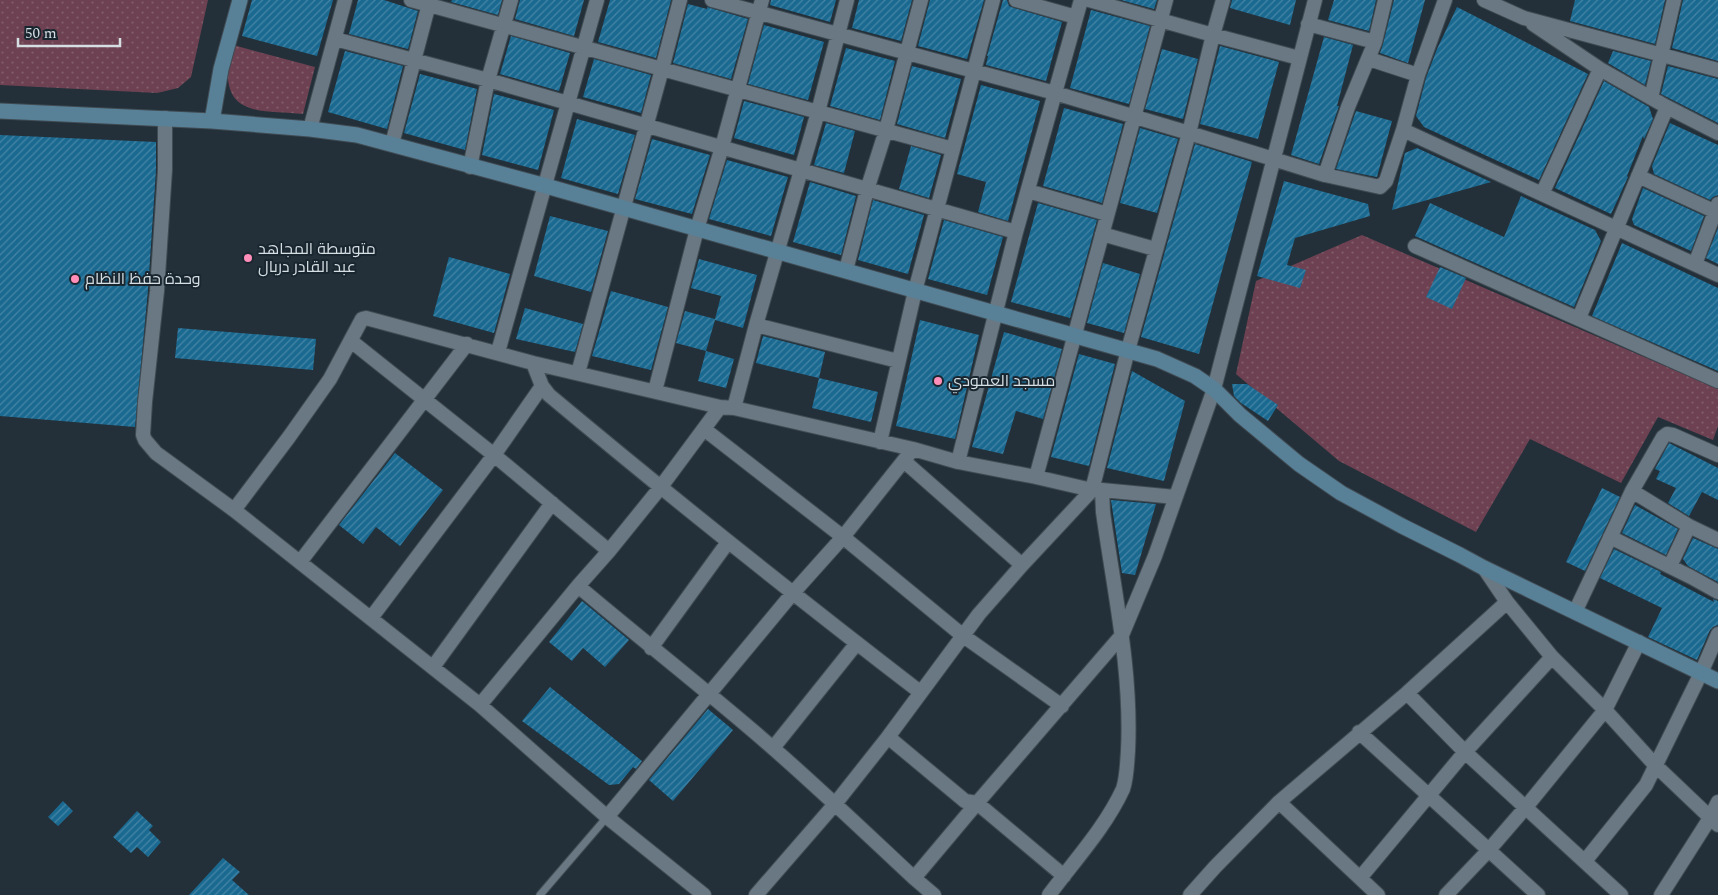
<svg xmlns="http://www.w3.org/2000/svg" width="1718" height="895" viewBox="0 0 1718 895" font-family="Spectral,Cairo,serif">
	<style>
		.grass { fill: url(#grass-dots) }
		.building { fill: url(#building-hatch) }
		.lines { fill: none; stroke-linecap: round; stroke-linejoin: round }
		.lane-casing { stroke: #404b53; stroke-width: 9 }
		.street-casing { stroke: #404b53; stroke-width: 16 }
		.secondary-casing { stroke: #404b53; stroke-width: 17 }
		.lane { stroke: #697882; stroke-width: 7 }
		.street { stroke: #697882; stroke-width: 14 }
		.secondary { stroke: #588198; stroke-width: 15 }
		.poi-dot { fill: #ff8eb9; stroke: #19262f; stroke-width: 2 }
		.labels { text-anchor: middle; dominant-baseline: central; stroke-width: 4; stroke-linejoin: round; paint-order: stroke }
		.poi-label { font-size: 16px; fill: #d5dee3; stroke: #19262f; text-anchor: start }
	</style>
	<defs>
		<pattern id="grass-dots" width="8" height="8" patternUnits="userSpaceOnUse" patternTransform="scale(1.25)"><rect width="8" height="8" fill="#6d4151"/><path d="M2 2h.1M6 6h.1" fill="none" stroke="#815c6a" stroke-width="1.8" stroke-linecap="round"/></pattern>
		<pattern id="building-hatch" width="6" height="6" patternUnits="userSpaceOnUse" patternTransform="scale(1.25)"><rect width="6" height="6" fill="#1a6991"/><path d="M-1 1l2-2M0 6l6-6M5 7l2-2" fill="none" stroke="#4585a5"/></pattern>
	</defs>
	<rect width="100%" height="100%" fill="#233039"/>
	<path class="grass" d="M0,0H208L191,77L178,88L157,93L0,85Z
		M233,45L315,67L303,114C267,110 225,118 228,69C229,61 231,53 233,45Z
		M1362,235L1718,389V426L1713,440L1658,417L1621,483L1530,439L1476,532L1339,461L1236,374L1256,281Z"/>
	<path class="building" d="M252,0H333L317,56L242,36Z
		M358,0H384L418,11L408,49L349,34Z
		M452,0H502L498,15L451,2Z
		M520,0H584L574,36L515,19Z
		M610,0H671L656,58L598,42Z
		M771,0H836L830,22L770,5Z
		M859,0H912L901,41L852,28Z
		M930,0H984L967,59L918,46Z
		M1003,0H1007L1009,6L1014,8L1062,22L1046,81L986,65L988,56H987Z
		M1121,0H1157L1154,9Z
		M1232,0H1296L1290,25L1230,8Z
		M1334,0H1376L1369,31L1328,20Z
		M1394,0H1425L1408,63L1380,53L1383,44Z
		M1575,0H1665L1655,44L1570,21Z
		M1683,0H1718V61L1672,48Z
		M688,4L707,9V7L748,19L731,79L673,63Z
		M1457,7L1588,74L1539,180L1424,127L1416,116L1426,78L1437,49Z
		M1091,10L1150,26L1129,104L1070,88Z
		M764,25L824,42L808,100L748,84Z
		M511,36L570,53L559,91L500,74Z
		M1324,37L1353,45L1337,106H1339L1319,164L1291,155Z
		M1220,46L1279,62L1258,139L1200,124Z
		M846,48L895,61L880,120L830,106Z
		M1162,49L1198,59L1183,119L1145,109Z
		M345,51L403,66L387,129L328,112Z
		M1613,51L1651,61L1645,85L1608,63Z
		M594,59L651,75L641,113L583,97Z
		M912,66L961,79L945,138L897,124Z
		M1668,66L1718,79V123L1661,94Z
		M420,74L477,89L465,150L404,133Z
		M1604,81L1649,107L1653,119L1644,139L1643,136L1627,176L1628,177L1611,214L1555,188Z
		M981,85L1040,101L1008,221L978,212L986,182L957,174Z
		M494,94L554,110L538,170L482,155Z
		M744,101L804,117L794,155L734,138Z
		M1064,108L1123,124L1102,203L1043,186Z
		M1356,111L1392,121L1377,177L1336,169Z
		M577,119L635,135L618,194L561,178Z
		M826,123L855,131L844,173L814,165Z
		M1670,123L1718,145V195L1713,197L1710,200L1654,174L1652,166Z
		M1140,128L1178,139L1157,213L1120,203Z
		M0,135L156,142V170L148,290L135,427L0,416Z
		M652,139L710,155L692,214L635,199Z
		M1195,144L1252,162L1199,354L1141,337Z
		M911,146L941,155L929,198L899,189Z
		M1417,148L1491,182L1392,210L1405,153Z
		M727,160L788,177L771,236L709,219Z
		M1284,181L1368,204L1370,216L1295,238L1287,265L1306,270L1300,288L1257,276Z
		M810,182L856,196L841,255L793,242Z
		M1643,188L1704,216L1691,251L1634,225L1632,219Z
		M1521,196L1595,230L1601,241L1574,307L1415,236L1430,203L1504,237Z
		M873,200L924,215L908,274L858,260Z
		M1038,203L1097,220L1070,318L1011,302Z
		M550,216L608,231L591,292L534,276Z
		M944,220L1003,237L987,295L928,279Z
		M1718,228V264L1706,258Z
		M1622,243L1718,288V371L1592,316Z
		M449,257L510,274L494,333L433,316Z
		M699,259L757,275L743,328L715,320L706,351L734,359L726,388L698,381L706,351L676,343L685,311L715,319L721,296L691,288Z
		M1103,263L1140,274L1124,333L1087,323Z
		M1440,267L1466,278L1452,309L1426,297Z
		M611,291L668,307L651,370L592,356Z
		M525,308L583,324L575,352L516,339Z
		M920,320L979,335L955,439L896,426Z
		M178,328L316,339L313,370L175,358Z
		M1004,332L1062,349L1043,419L1016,411L1003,454L972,447Z
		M763,336L825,352L819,378L756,363Z
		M1079,354L1115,364L1089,466L1051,457Z
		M1132,371L1185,401L1164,481L1107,468Z
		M819,378L878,392L871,422L812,408Z
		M1232,384H1247L1278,405L1268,421L1241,403L1234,396Z
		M1669,443L1718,468V500L1702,492L1689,516L1668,503L1676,488L1656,479L1660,471L1655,469Z
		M395,453L443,490L400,546L376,527L363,544L339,525Z
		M1602,488L1620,497L1585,571L1566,562Z
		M1111,500L1156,504L1135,575L1122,573Z
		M1635,505L1678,529L1666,555L1622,533Z
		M1693,538L1718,549V582L1688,566L1683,559Z
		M1614,549L1661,572L1660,574L1714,602L1713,599L1718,601V625L1713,627L1710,630L1697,660L1648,637L1662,608L1600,578Z
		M582,601L629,640L605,667L583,648L572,661L549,642Z
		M550,687L642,761L636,769L633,767L619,784L609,785L522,721Z
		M708,709L733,730L673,801L649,780Z
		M63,801L73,811L58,826L48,817Z
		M137,811L153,826L149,830L161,842L148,857L137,847L131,853L113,837Z
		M223,858L240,872L232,880L249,895H189Z"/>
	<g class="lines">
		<g class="lane-casing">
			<path id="lane" d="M540,895L607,817"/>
		</g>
		<g class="street-casing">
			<path id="street" d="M411,0L953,149
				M712,0L1055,93L1189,133L1325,175L1380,187L1386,181L1403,130
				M1016,0L1076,17
				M1089,0L1213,35L1299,58
				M1445,0L1418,75L1403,130L1718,275
				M1484,0L1524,18L1718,70
				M1308,24L1375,42
				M1533,24L1600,69L1667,107L1718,133
				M335,39L488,80L1016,232
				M1369,59L1418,75
				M1651,98L1674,0
				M165,118V170L157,291L145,402L143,435L145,440L156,453L234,510L480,705L607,817L704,895
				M310,129L345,0
				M392,144L430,0
				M470,167L488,80L511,0
				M1325,175L1348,107L1375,42L1385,0
				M1638,176L1718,213
				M1028,191L1107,214
				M1542,194L1600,69
				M1102,234L1155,249
				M1415,246L1718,381
				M1695,264L1718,204
				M846,270L867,190L886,130L921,0
				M1579,318L1667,107
				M756,325L898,361
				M351,341L494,455L609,551
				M498,352L597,0
				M533,363L542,386L549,395C671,497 794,595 920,692
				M578,373L662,69L680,0
				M655,391L697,229L722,147L762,0
				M734,408L756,325L818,112L847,0
				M704,429L843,537L962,635L1062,706
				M880,442L915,291L993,0
				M904,461L1022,565
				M958,462L1016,232L1081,0
				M1036,477L1166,0
				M1632,491L1689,526L1718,540
				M234,510L289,437L330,379L362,319L366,318L533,363L720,407L734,408L913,449L958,462L1036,477L1092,490H1102L1175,497
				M1610,537L1691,577L1718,592
				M300,562L467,344
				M1670,566L1689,526
				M578,586C643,641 710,693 774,749C822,791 868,835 914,878L934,895
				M1575,612L1632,491L1663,437L1667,434L1673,435L1718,455
				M371,618L494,455L542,386
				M651,648L728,542
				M1552,657L1605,710L1655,765L1718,825
				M433,667L552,503
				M1407,693L1465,752L1621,895
				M480,705L578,586L609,551L660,488L720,407
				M1359,732L1538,895
				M888,737L965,801L977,803L1122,635L1155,556L1214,389L1315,0
				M773,748L857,643
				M1279,802L1378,895
				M607,817L792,594L843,537L913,449
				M1585,861L1646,785L1701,673L1718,634
				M914,878L977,803L1064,876
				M1360,878L1465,752L1552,657L1507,602L1484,568
				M756,895L835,804L888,737L979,614L1022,565L1092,490L1128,350L1189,133L1213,35L1223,0
				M1049,895C1074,861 1105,828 1123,789C1127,777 1127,763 1128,751C1132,671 1114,591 1103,512L1102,490
				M1190,895L1215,867L1279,802L1407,693L1507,602
				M1446,895L1488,851L1526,807L1605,710L1639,642
				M1661,895L1710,818L1718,802"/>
		</g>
		<g class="secondary-casing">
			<path id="secondary" d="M0,111L212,121L310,129L357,135L546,186L1157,359L1195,376L1214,389L1240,415L1299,464L1341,493L1402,526L1460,555L1484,568L1718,681
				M212,121L221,69L240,0"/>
		</g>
		<use href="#lane" class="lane"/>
		<use href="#street" class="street"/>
		<use href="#secondary" class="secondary"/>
	</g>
	<g class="poi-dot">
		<circle cx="248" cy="258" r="5"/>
		<circle cx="75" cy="279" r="5"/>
		<circle cx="938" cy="381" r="5"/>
	</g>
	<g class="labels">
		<g class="poi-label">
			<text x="258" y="249">متوسطة المجاهد<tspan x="258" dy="18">عبد القادر دربال</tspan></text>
			<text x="85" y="279">وحدة حفظ النظام</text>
			<text x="948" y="381">مسجد العمودي</text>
		</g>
	</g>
	<path d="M18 38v8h102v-8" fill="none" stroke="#d5dee3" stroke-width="2.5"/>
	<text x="25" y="38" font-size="15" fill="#d5dee3" stroke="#19262f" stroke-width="4" paint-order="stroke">50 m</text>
</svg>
